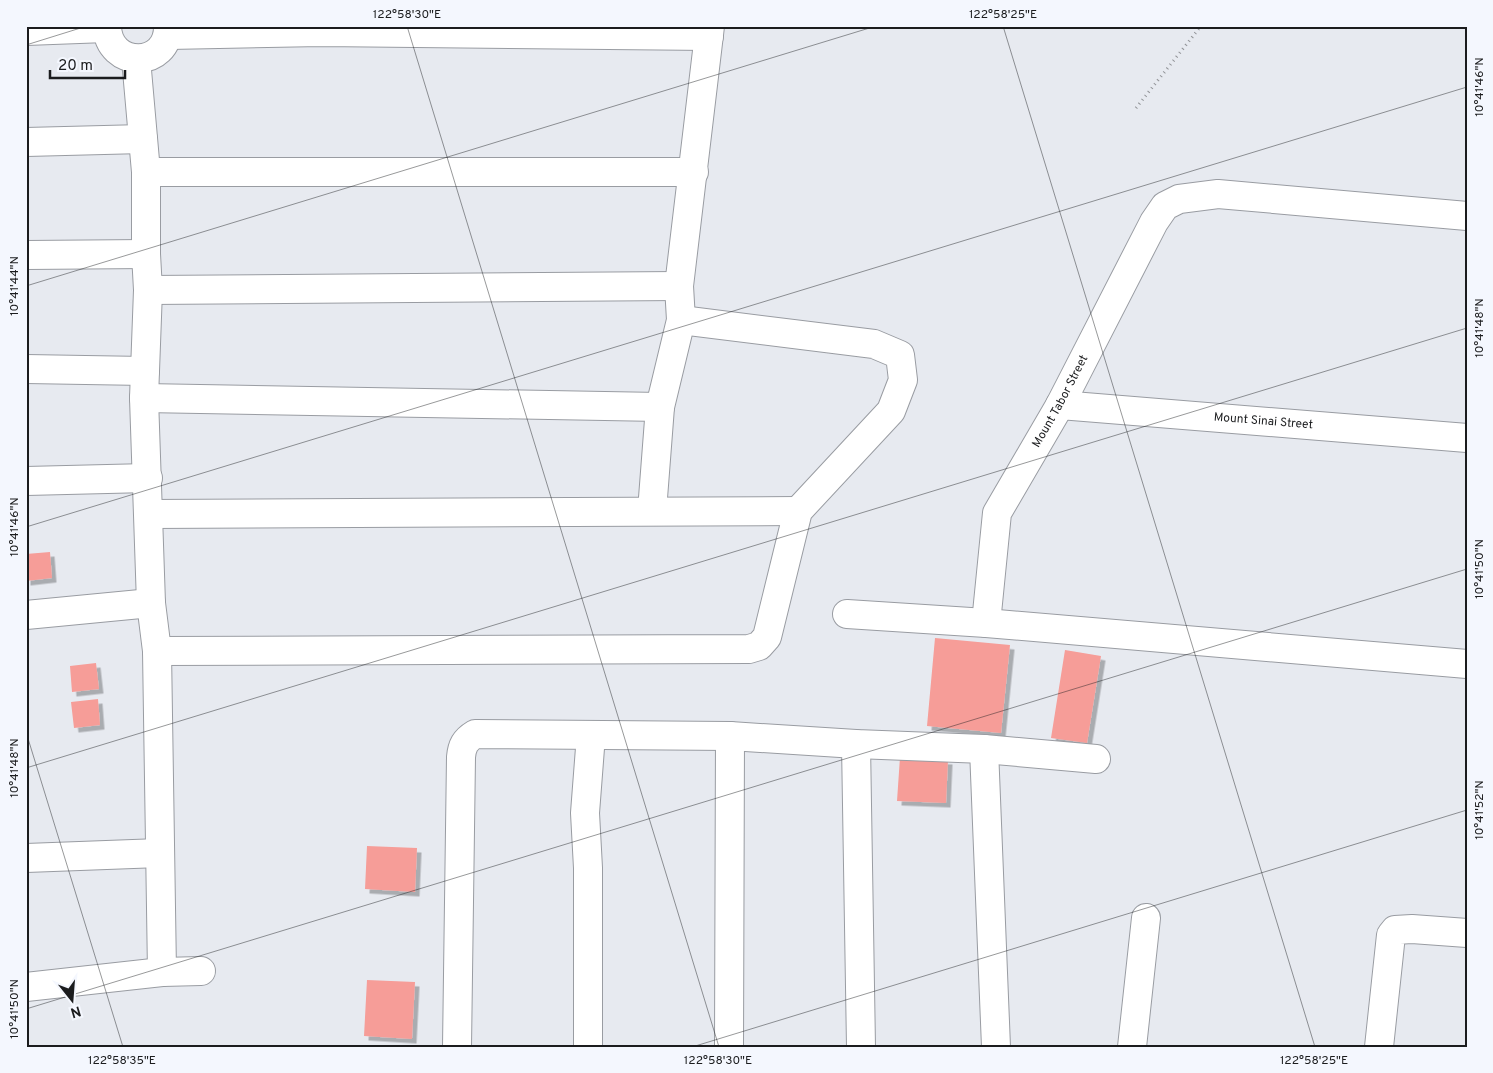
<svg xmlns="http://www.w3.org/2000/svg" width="1493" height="1073" viewBox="0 0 1493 1073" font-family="Overpass,sans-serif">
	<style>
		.building { fill: #f69d98; filter: url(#shadow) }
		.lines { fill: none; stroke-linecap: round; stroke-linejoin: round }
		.minor-casing { stroke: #999ca2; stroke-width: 30 }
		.path { stroke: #929498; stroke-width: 3; stroke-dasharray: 1 4; stroke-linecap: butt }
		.minor { stroke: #fff; stroke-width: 28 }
		.ticks { fill: none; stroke: #1b1c1e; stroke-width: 1; stroke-opacity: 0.45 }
		.labels { text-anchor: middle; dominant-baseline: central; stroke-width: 5; stroke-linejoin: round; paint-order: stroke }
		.street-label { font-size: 12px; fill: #1b1c1e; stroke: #f4f7fe }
		.neatline { fill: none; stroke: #1b1c1e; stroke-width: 2 }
		.ticks-label { font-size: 12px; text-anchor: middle; fill: #1b1c1e }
	</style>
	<defs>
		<filter id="shadow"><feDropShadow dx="4.5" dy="4.5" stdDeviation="0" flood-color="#0004"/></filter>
	</defs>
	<rect width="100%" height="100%" fill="#e7eaf0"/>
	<path class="building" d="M50,552L52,578L26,581V554Z
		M935,638L1010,645L1001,733L927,726Z
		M1065,650L1101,656L1087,743L1051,738Z
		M96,663L99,689L72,692L70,666Z
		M98,699L100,725L74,728L71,702Z
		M900,757L948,760L946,803L897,801Z
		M367,846L417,848L415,892L365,889Z
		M367,980L415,982L412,1039L364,1036Z"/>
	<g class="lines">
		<g class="minor-casing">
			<g id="minor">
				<path d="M107,26C108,69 169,69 168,26"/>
				<path d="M26,31L106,28"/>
				<path d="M169,35L321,32L709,36"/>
				<path d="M136,59L146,172V254L148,290L144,398L151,603L157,651L162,972"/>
				<path d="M26,142L143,139"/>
				<path d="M146,172H694"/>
				<path d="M26,255L146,254"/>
				<path d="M148,290L679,286"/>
				<path d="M26,369L145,371"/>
				<path d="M144,398L660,407"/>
				<path id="s1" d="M1060,405L1467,438"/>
				<path d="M26,481L148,478"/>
				<path d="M652,511L660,407L681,320L679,286L710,26"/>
				<path d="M149,514L798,511"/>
				<path d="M847,614L986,623L1467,664"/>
				<path d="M26,615L151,603"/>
				<path id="s2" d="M986,623L997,513L1060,405L1154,222L1165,206L1179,199L1218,194L1467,216"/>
				<path d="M157,651L749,649L759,646L767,637L798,511L891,411L903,380L900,355L874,344L681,320"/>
				<path d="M856,744L861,1047"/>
				<path d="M984,749L1096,759"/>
				<path d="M26,858L160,853"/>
				<path d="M26,987L162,972L201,971"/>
				<path d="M457,1047L461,757C462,746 465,740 475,734L730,736L856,744L984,749L996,1047"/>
				<path d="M588,1047V868L585,813L591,735"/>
				<path d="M729,1047L730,736"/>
				<path d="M1132,1047L1146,918"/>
				<path d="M1379,1047L1391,935L1395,930L1412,929L1467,933"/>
			</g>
		</g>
		<path class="path" d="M1136,108L1201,26"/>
		<use href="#minor" class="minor"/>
	</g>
	<path class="ticks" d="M407,26L719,1047M1003,26L1315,1047M26,45L87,26M26,286L876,26M26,527L1467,87M26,732L123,1047M26,768L1467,328M26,1009L1467,569M692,1047L1467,810"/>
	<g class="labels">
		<g class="street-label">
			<text stroke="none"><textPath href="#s2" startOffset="239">Mount Tabor Street</textPath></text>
			<text stroke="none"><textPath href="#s1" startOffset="204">Mount Sinai Street</textPath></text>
		</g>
	</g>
	<rect width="1493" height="1073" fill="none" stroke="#f4f7fe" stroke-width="55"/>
	<g transform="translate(72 1000) rotate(163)" stroke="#f4f7fe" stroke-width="4" paint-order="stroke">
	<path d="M0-4L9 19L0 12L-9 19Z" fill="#1b1c1e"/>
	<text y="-8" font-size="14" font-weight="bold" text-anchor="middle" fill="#1b1c1e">N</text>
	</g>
	<path d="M50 70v8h75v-8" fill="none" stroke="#1b1c1e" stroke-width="2.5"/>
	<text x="58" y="70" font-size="15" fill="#1b1c1e" stroke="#f4f7fe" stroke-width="4" paint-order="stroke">20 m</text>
	<rect x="28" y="28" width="1438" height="1018" class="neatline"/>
	<g class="ticks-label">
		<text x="407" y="18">122°58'30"E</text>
		<text x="1003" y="18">122°58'25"E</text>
		<text transform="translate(1479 87) rotate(-90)" y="4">10°41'46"N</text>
		<text transform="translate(14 286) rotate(-90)" y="4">10°41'44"N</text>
		<text transform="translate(1479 328) rotate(-90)" y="4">10°41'48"N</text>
		<text transform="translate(14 527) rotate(-90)" y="4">10°41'46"N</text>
		<text transform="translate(1479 569) rotate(-90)" y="4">10°41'50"N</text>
		<text transform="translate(14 768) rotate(-90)" y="4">10°41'48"N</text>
		<text transform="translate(1479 810) rotate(-90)" y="4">10°41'52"N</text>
		<text transform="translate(14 1009) rotate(-90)" y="4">10°41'50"N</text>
		<text x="122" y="1064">122°58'35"E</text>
		<text x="718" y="1064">122°58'30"E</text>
		<text x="1314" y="1064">122°58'25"E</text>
	</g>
</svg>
